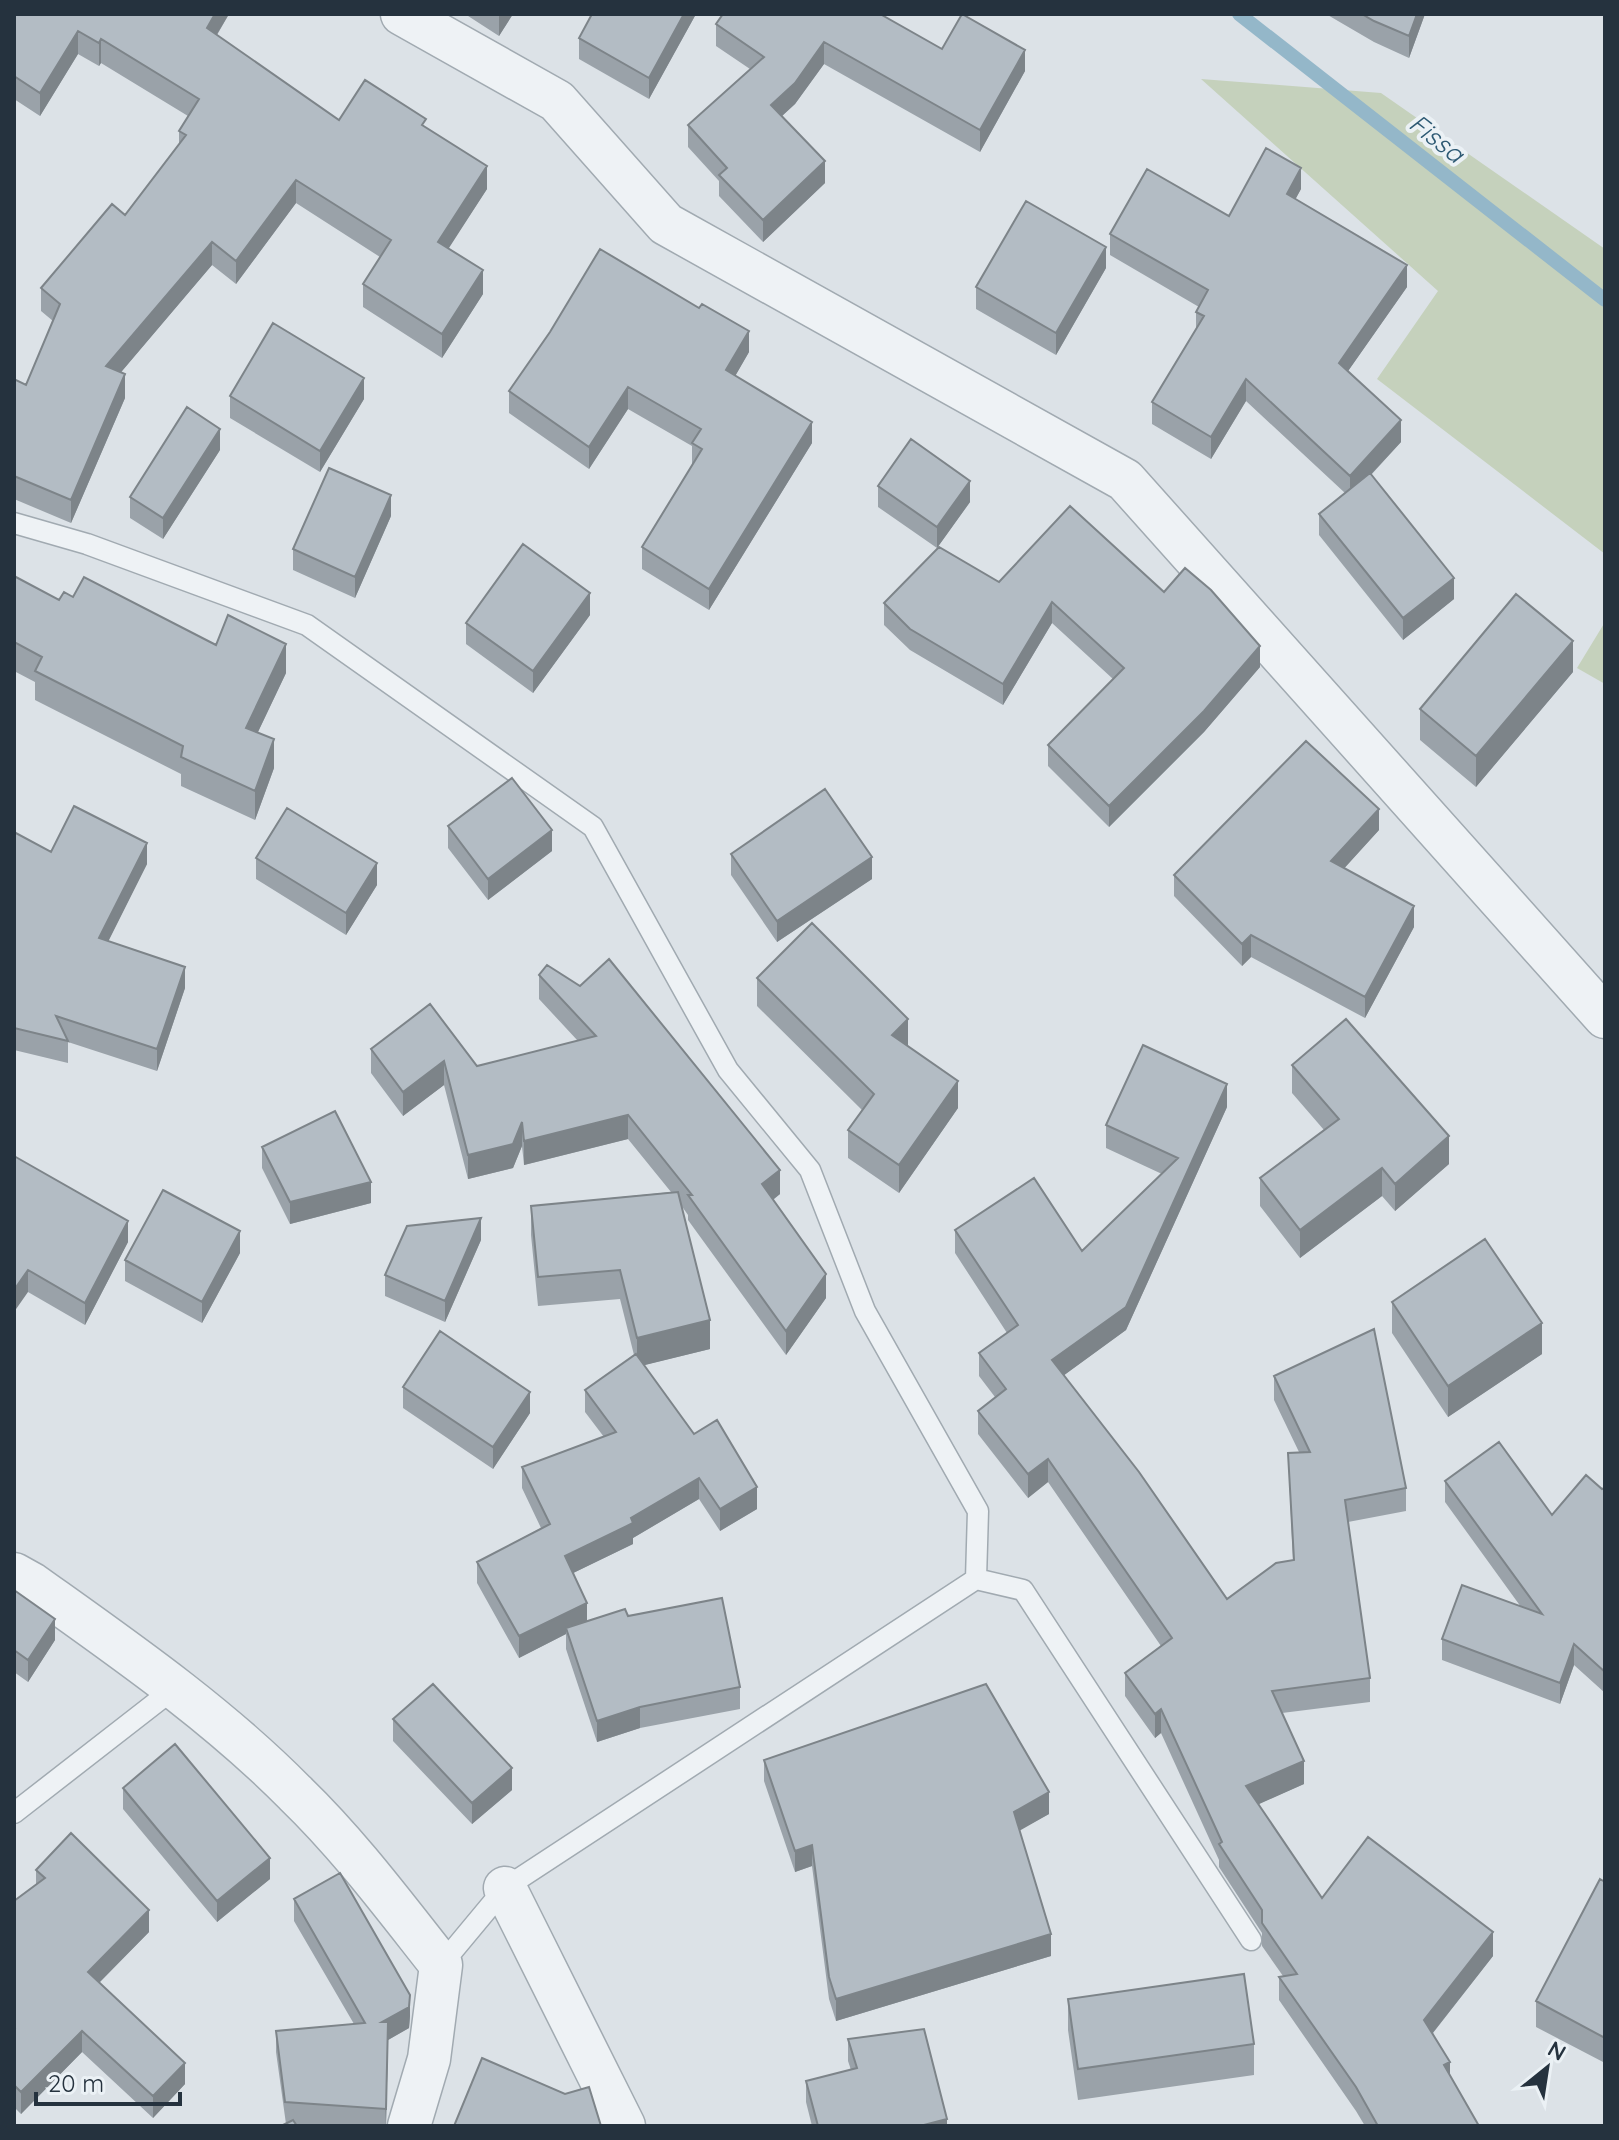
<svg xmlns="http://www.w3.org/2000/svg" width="1619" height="2140" viewBox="0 0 1619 2140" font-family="Quicksand,sans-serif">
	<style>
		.green { fill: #c5d1bc }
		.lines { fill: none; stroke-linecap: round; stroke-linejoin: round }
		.stream { stroke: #94b7c9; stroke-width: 14 }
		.service-casing { stroke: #a1aab1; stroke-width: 23 }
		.minor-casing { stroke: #a1aab1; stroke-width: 45 }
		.service { stroke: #eef2f5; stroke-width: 20 }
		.minor { stroke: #eef2f5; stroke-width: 42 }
		.wall { fill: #9aa2a9 }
		.shaded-wall { fill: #7d8489 }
		.building { fill: #b3bcc4; stroke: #7d8489; stroke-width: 2 }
		.labels { text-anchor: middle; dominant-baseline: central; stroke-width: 8; stroke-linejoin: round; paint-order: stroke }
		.water-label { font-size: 26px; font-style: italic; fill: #2d5973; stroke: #ebf1f5 }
	</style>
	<rect width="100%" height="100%" fill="#dce2e7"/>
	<path class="green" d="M1201,79L1381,93L1605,249V554L1377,379L1438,291Z
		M1605,622V684L1577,668Z"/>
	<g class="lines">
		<path class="stream" d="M1239,14L1605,300"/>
		<g class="service-casing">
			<path id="service" d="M14,523L87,544L307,625L593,827L728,1070L810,1170L865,1311L978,1511L976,1579L505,1888L441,1965
				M976,1579L1023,1590L1251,1940
				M14,1813L176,1687"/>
		</g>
		<g class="minor-casing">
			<path id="minor" d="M402,14L557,101L666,224L1125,480L1605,1017
				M14,1574L32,1584C123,1649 216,1713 295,1793C349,1845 395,1907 441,1965L429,2059L409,2126
				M505,1888L624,2126"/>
		</g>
		<use href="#service" class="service"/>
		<use href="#minor" class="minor"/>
	</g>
	<path class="wall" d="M14,14H229L217,35L339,120L426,128L487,189L448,248L483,294L442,358L363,307V284L380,257L296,203L236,284L212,265L120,373L125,398L71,523L14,499V379L26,385L53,321L41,311V288L125,215L179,145V131L188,116L101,63L99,66L78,54L40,116L14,99Z
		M465,14H513L499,36Z
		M696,14L649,99L579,59V38Z
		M1326,14H1425L1409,58L1374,42Z
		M716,24L942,49L1025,71L980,152L824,64L795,104L782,116L825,183L763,242L719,196V181L688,147V125L750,69L716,46Z
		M1301,189L1295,199L1407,287L1348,371L1401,442L1371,475L1454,599L1403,640L1319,535V514L1345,493L1246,401L1211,459L1152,424V402L1196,329V312L1199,307L1110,255V234L1229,216Z
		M1106,268L1056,355L976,309V287Z
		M749,352L735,376L812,443L709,610L642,569V547L692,465V446L628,409L589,469L509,413V391Z
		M230,396L364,399L320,472L230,418Z
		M220,450L163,539L130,518V497Z
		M878,486L970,502L937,548L878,507Z
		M391,516L355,598L293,570V549Z
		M14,576L59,600L73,597L216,645L286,673L258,732L274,768L255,820L181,786V774L35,700V682L14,671Z
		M999,582L1164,592L1260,667L1204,732L1109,827L1048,766V745L1113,679L1052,623L1003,705L910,650L884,625V603Z
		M590,615L533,693L466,644V623Z
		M1573,672L1476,787L1420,740V709Z
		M448,826L552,851L488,900L448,848Z
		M1379,830L1344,868L1414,927L1365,1018L1251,957L1242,966L1174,896V875Z
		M14,832L51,852L147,864L108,941L185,988L157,1071L68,1042V1063L14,1050Z
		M731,854L872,879L777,942L731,875Z
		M256,858L377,885L346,935L256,879Z
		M539,975L780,1194L773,1200L826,1298L786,1355L688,1220V1215L681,1205L710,1349L644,1365L694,1434L757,1509L720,1531L699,1499L633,1538V1544L573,1573L587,1621L628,1616L740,1687V1709L640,1728L597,1742L566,1649V1634L519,1658L477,1583V1562L541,1528L522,1488V1467L604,1437L585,1412V1390L634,1355L620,1299L538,1306L531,1235V1206L671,1192L628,1139L524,1165L522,1146L513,1168L468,1179L444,1085L403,1116L371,1073V1049L477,1066L578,1041L539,999Z
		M757,978L908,1046L958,1108L899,1193L848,1158V1130L862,1110L757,1006Z
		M1292,1065L1449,1164L1395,1211L1382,1196L1300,1258L1260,1206V1178L1324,1130L1292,1093Z
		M1227,1107L1126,1330L1064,1375L1227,1599L1293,1561L1288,1453L1299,1452L1274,1400V1376L1406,1488V1511L1348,1522L1370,1678V1702L1282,1713L1304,1784L1258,1804L1322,1898L1493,1956L1433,2033L1450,2077L1479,2126H1365L1356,2111L1279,2000V1977L1283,1976L1262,1946V1933L1219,1867V1860L1161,1733L1155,1738L1125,1696V1673L1161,1646L1048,1482L1028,1498L978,1434V1411L995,1397L979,1376V1353L1007,1333L955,1253V1230L1082,1251L1162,1174L1106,1148V1125Z
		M262,1147L371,1203L290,1224L262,1168Z
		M14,1156L128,1242L85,1325L28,1292Z
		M481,1240L445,1322L385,1296V1275Z
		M240,1253L202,1323L125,1281V1260Z
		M1392,1302L1542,1354L1448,1417L1392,1333Z
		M403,1387L530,1413L493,1469L403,1408Z
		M1445,1481L1552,1515L1605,1488V1693L1574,1665L1560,1704L1442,1660V1639L1521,1607L1445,1502Z
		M14,1590L55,1640L28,1682L14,1672Z
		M393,1719L512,1790L472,1824L393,1741Z
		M764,1760L1049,1814L1019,1830L1051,1956L836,2021L829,1999L812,1866L795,1872L764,1781Z
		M123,1788L270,1879L217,1922L123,1809Z
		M36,1870L149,1932L99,1983L185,2084L153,2118L82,2052L21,2114L14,2107V1901L36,1885Z
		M1605,1882V2063L1536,2027V2001Z
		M294,1899L410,2016L409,2028L388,2040L386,2126H317L286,2124L276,2052V2031L354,2024L294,1921Z
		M1068,1999L1254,2044V2075L1078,2100L1068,2030Z
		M848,2039L947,2126H812L806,2102V2081L851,2070L848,2061Z"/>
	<path class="shaded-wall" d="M215,14H229L207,51V28Z
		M500,14H513L499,36V15Z
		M684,14H696L649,99V78Z
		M1417,14H1425L1409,58V36Z
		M78,31V54L40,116V93Z
		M101,39V63L99,66V43Z
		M824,42V64L795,104L771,126V105Z
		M1025,50V71L980,152V130Z
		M825,161V183L763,242V220Z
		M487,166V189L438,265V242Z
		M1301,168V189L1287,215V194Z
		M296,180V203L236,284V261Z
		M212,242V265L106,390V366Z
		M1106,247V268L1056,355V333Z
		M1407,265V287L1339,384V363Z
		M483,270V294L442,358V334Z
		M749,331V352L726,392V370Z
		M125,374V398L71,523V500Z
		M364,378V399L320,472V451Z
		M1246,379V401L1211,459V437Z
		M628,387V409L589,469V447Z
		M1401,420V442L1350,497V476Z
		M812,422V443L709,610V589Z
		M220,429V450L163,539V518Z
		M970,481V502L937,548V527Z
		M391,495V516L355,598V577Z
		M1454,578V599L1403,640V618Z
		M590,593V615L533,693V671Z
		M1052,602V623L1003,705V684Z
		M1573,641V672L1476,787V756Z
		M286,644V673L246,757V728Z
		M1260,646V667L1204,732L1109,827V806Z
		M274,739V768L255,820V791Z
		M1379,809V830L1331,883V861Z
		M552,830V851L488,900V879Z
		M147,843V864L99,960V938Z
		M872,857V879L777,942V921Z
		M377,863V885L346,935V913Z
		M1414,906V927L1365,1018V997Z
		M1251,935V957L1242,966V944Z
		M185,967V988L157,1071V1049Z
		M908,1019V1046L892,1035Z
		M444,1061V1085L403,1116V1092Z
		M958,1081V1108L899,1193V1165Z
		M1227,1084V1107L1126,1330L1052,1384V1360Z
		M628,1115V1139L524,1165V1141Z
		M522,1122V1146L513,1168L468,1179V1155Z
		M1449,1136V1164L1395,1211V1184Z
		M1382,1168V1196L1300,1258V1230Z
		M780,1170V1194L762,1208V1184Z
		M371,1182V1203L290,1224V1202Z
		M481,1218V1240L445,1322V1301Z
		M128,1221V1242L85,1325V1303Z
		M240,1231V1253L202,1323V1302Z
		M28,1270V1292L14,1312V1290Z
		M826,1274V1298L786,1355V1331Z
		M710,1320V1349L637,1367V1338Z
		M1542,1323V1354L1448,1417V1386Z
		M530,1392V1413L493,1469V1447Z
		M1048,1459V1482L1028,1498V1474Z
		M699,1478V1499L633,1538V1544L565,1577V1556Z
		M757,1487V1509L720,1531V1509Z
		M587,1603V1624L566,1628V1634L519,1658V1636Z
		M55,1619V1640L28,1682V1660Z
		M1574,1644V1665L1560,1704V1683Z
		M640,1707V1728L597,1742V1721Z
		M1161,1709V1733L1155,1738V1714Z
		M1304,1761V1784L1246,1810V1786Z
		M512,1768V1790L472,1824V1803Z
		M1049,1792V1814L1014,1834V1812Z
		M812,1845V1866L795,1872V1851Z
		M270,1858V1879L217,1922V1901Z
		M149,1910V1932L88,1994V1972Z
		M1493,1932V1956L1424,2044V2020Z
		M1051,1934V1956L836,2021V1999Z
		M410,1995V2016L409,2028L388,2040L386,2126L382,2022Z
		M82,2031V2052L21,2114V2092Z
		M1450,2062V2085L1444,2065Z
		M185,2063V2084L153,2118V2096Z
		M947,2119V2126H920Z"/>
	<path class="building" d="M14,14H215L207,28L339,120L365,80L426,119L422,125L487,166L438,242L483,270L442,334L363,284L391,240L296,180L236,261L212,242L106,366L125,374L71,500L14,476V379L26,385L60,304L41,288L112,204L125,215L186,135L179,131L199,99L101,39L99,43L78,31L40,93L14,76Z
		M592,14H684L649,78L579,38Z
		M723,14H880L942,49L962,14L1025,50L980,130L824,42L795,83L771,105L825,161L763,220L719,175L727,168L688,125L764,57L716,24Z
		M1362,14H1417L1409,36L1374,21Z
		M1266,148L1301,168L1287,194L1407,265L1339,363L1401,420L1350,476L1246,379L1211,437L1152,402L1204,316L1196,312L1208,290L1110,234L1147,169L1229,216Z
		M1026,201L1106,247L1056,333L976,287Z
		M600,249L699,308L702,304L749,331L726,370L812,422L709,589L642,547L702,449L692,443L701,429L628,387L589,447L509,391L550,332Z
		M273,323L364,378L320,451L230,396Z
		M187,407L220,429L163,518L130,497Z
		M911,439L970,481L937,527L878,486Z
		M329,468L391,495L355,577L293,549Z
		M1370,473L1454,578L1403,618L1319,514Z
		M1070,506L1164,592L1185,568L1211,590L1260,646L1204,711L1109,806L1048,745L1124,668L1052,602L1003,684L910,629L884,603L939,547L999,582Z
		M523,544L590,593L533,671L466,623Z
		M14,576L59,600L64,592L73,597L84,577L216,645L228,615L286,644L246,728L274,739L255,791L181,757L183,746L35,671L42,657L14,642Z
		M1516,594L1573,641L1476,756L1420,709Z
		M1306,741L1379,809L1331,861L1414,906L1365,997L1251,935L1242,944L1174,875Z
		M512,778L552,830L488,879L448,826Z
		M825,789L872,857L777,921L731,854Z
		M74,806L147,843L99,938L185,967L157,1049L56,1016L68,1041L14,1028V832L51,852Z
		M287,808L377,863L346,913L256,858Z
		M812,923L908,1019L892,1035L958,1081L899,1165L848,1130L874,1094L757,978Z
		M609,959L780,1170L762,1184L826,1274L786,1331L688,1195H692L628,1115L524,1141L522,1122L513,1144L468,1155L444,1061L403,1092L371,1049L430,1004L477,1066L596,1036L539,975L547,965L580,986Z
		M1346,1019L1449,1136L1395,1184L1382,1168L1300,1230L1260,1178L1339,1119L1292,1065Z
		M1143,1045L1227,1084L1126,1307L1052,1360L1139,1472L1227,1599L1276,1563L1294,1560L1288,1453L1310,1452L1274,1376L1374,1329L1406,1488L1345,1500L1370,1678L1272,1691L1304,1761L1246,1786L1322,1898L1368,1837L1493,1932L1424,2020L1450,2062L1444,2065L1479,2126H1378L1356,2087L1279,1977L1297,1974L1262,1923V1910L1219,1844L1222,1842L1161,1709L1155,1714L1125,1673L1172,1638L1048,1459L1028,1474L978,1411L1006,1389L979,1353L1018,1325L955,1230L1034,1178L1082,1251L1178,1158L1106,1125Z
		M335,1111L371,1182L290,1202L262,1147Z
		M14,1156L128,1221L85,1303L28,1270L14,1290Z
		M163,1190L240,1231L202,1302L125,1260Z
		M678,1192L710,1320L637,1338L620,1270L538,1277L531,1206Z
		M481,1218L445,1301L385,1275L407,1226Z
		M1485,1239L1542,1323L1448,1386L1392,1302Z
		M440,1331L530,1392L493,1447L403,1387Z
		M636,1354L694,1434L717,1420L757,1487L720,1509L699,1478L631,1518L633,1523L565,1556L587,1603L519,1636L477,1562L550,1524L522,1467L616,1432L585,1390Z
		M1499,1442L1552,1515L1586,1475L1602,1489L1605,1488V1672L1574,1644L1560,1683L1442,1639L1462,1585L1542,1614L1445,1481Z
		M14,1590L55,1619L28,1660L14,1650Z
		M722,1598L740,1687L640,1707L597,1721L566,1628L625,1609L628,1616Z
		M433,1684L512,1768L472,1803L393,1719Z
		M986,1684L1049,1792L1014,1812L1051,1934L836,1999L829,1977L812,1845L795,1851L764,1760Z
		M175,1744L270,1858L217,1901L123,1788Z
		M71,1833L149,1910L88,1972L185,2063L153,2096L82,2031L21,2092L14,2085V2029L15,2028L14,2026V1901L45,1878L36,1870Z
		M340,1873L410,1995L409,2007L382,2022H388L386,2109L285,2102L276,2031L365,2023L294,1899Z
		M1600,1879L1605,1882V2038L1536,2001Z
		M1244,1974L1254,2044L1078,2069L1068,1999Z
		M924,2029L947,2119L920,2126H818L806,2081L857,2068L848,2039Z
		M482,2058L565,2094L589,2087L601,2126H454Z
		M293,2120L297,2126H281Z"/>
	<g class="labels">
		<g class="water-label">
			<text transform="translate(1437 138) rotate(38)">Fissa</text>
		</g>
	</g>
	<rect width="1619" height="2140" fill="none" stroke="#25323e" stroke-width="32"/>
	<g transform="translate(1547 2068) rotate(30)" stroke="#ebf1f5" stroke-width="6" paint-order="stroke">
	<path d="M0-6L14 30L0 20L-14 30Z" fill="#25323e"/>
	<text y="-12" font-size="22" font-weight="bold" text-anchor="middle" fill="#25323e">N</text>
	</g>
	<path d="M36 2092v12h144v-12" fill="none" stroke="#25323e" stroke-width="4"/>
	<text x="48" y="2092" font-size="24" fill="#25323e" stroke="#ebf1f5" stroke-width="6" paint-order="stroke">20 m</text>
</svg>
